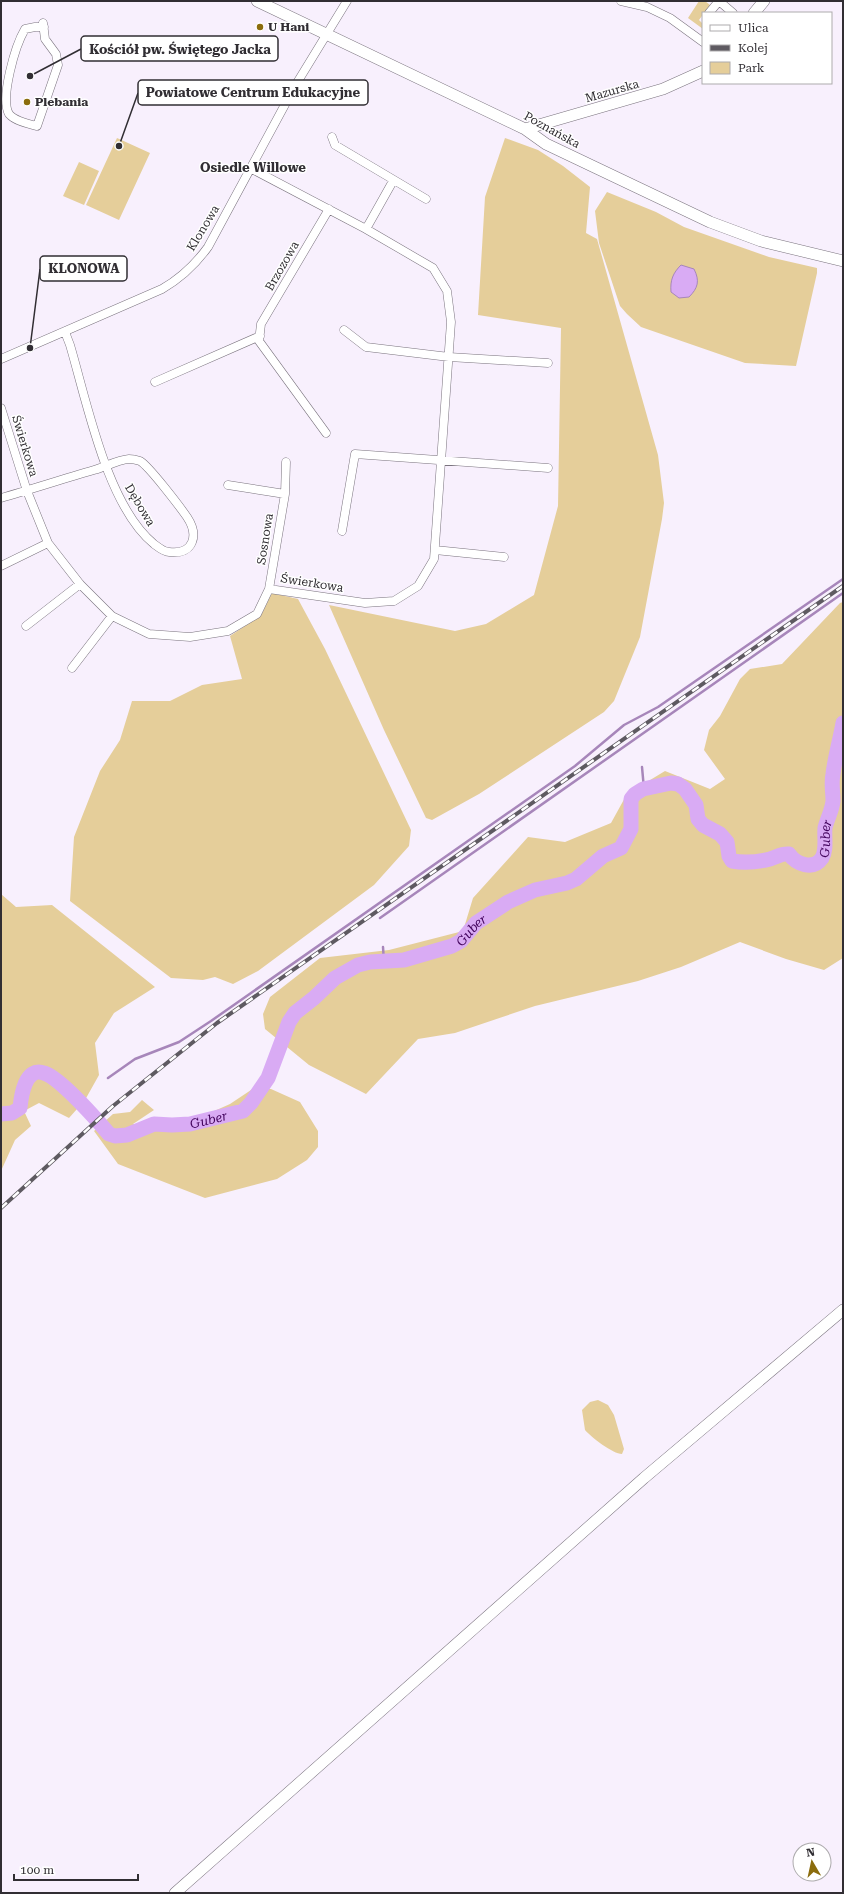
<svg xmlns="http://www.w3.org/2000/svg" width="844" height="1894" viewBox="0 0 844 1894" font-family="'Roboto Serif',serif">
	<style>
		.green { fill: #e5ce9a }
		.water { fill: #d9abf4; stroke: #a786ba }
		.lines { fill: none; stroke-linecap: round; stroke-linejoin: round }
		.stream { stroke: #a786ba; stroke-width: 2.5 }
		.river { stroke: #d9abf4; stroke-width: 15 }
		.street-casing { stroke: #7a737e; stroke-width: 9 }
		.secondary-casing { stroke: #7a737e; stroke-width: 12 }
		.street { stroke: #fff; stroke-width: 8 }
		.secondary { stroke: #fff; stroke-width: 11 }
		.rail-casing { stroke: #5e5a61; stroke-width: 4 }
		.rail { stroke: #fff; stroke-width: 2.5; stroke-dasharray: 8; stroke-linecap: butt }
		.poi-dot { fill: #8b6c0d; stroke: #fff; stroke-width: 1.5 }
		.labels { text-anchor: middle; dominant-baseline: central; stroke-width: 3; stroke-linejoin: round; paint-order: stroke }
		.poi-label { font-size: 12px; font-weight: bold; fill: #312e33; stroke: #fff; text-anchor: start }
		.street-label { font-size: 12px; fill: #312e33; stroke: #fff }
		.neighbourhood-label { font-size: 13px; font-weight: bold; fill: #312e33; stroke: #fff }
		.water-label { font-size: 13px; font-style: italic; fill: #43045d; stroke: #fff }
		.leader { fill: none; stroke: #312e33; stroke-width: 1.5 }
		.callout-dot { fill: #312e33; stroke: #fff; stroke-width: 1.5 }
		.callout { fill: #fff; stroke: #312e33; stroke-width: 1.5 }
		.callout-label { font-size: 13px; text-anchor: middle; font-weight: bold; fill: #312e33 }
	</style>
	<rect width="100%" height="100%" fill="#f8f0fd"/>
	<path class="green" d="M699,1H705L710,5L699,20L703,24V29L688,18Z
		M117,138L150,153L119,220L86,205Z
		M505,138L538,150L563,166L590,187L586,233L597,239L658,455L664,503L662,519L640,637L614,701L604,712L479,794L432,820L426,818L384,730L329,605L455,631L486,624L534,595L558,506L561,328L478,315L485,197Z
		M79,162L99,171L84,205L63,196Z
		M607,192L656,212L684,227L769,257L817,268V273L796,366L745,363L641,327L627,314L620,306L599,243L595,211Z
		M272,593L298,599L325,649L411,830L409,846L374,885L258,971L233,984L215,977L203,980L171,978L70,901L74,837L100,771L120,740L132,701H170L202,685L242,679L230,636L261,615Z
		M843,602V958L824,970L786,959L740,942L681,967L638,981L535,1006L455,1033L418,1039L366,1094L309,1065L265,1029L263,1014L270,997L320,958L389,950L463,931L473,898L528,837L565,842L611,823L627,794L665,771L710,789L725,779L704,750L709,730L720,716L740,679L750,669L782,664L840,603Z
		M1,894L16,907L52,905L155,987L114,1013L95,1043L99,1075L85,1100L69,1118L39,1103L24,1111L31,1126L15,1140L1,1171Z
		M254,1088L271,1089L300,1102L318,1131V1147L307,1160L277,1179L205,1198L118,1164L94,1131L113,1114L130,1112L142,1100L154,1110L133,1124H185L230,1104Z
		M598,1400L608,1405L614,1415L624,1449L622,1454C613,1454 591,1437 585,1430L582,1410L590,1402Z"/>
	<path class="water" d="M681,265L694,269C700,281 698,288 689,297L679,298L671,292C670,280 673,273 681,265Z"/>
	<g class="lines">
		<path class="stream" d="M642,767L644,789
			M380,918L843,593
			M383,947L384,962
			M108,1078L135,1059L179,1042L211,1021L575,766L624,725L658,707L843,579"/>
		<path class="river" id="s1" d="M1,1114L12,1113L20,1108C21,1097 25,1066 44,1073C60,1078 97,1120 109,1134L115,1136L127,1135L154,1124L172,1125L190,1124L243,1111L251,1103L268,1078L289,1022L295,1013L314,998L335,978L358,965L370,962L404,960L452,946L461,941L476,923L508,902L535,890L567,883L576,879L603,856L621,848L631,829V799L635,794L643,789L671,783L678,784L685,789L696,805L698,819L703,825L720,834L727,842L729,856L732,861C744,863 758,862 770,859C777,857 782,853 789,854C796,864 813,871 822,858C827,850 824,837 825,828C827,819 832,811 833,801C833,792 831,783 833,774C835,757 840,740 843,723"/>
		<g class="street-casing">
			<path id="street" d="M621,1L647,7L670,18L703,42
				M719,1L733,13
				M709,13L719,1
				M43,23L45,39L56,54L58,65L37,126C28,124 15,121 9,114C0,98 15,46 25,29L35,27H44
				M332,137L335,145L426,199
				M250,168L366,229L433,268L447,291L451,322L434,559L418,586L394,601L365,603L269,589
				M366,229L393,181
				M344,330L366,347L449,357L548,363
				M1,359L162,289C181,278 195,265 208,247L295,86L347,1
				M155,382L260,336
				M1,408L27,491L48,543L80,584L112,616L149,634L190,637L228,631L257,614L269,589L285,494L286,462
				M326,433L259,341L261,324L329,209
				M228,485L285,494
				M1,498C32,489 63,479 94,470C105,467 117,460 129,459C132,459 137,460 140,461C149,466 180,507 187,517C199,535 194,555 169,552C164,552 158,547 154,544C107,506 87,402 70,345L65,332
				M342,531L355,454L548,468
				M435,550L504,557
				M1,566L48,543
				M26,626L80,584
				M72,668L112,616"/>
		</g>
		<g class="secondary-casing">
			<path id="secondary" d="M257,1L525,129L546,144L710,222L761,241L843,261
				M754,13L764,1
				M525,129L663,89L703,71
				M175,1893L644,1478L843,1310"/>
		</g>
		<use href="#street" class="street"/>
		<use href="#secondary" class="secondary"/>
		<g class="rail-casing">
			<path id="rail" d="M1,1208L113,1106L217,1023L843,586"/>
		</g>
		<use href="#rail" class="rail"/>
	</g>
	<g class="poi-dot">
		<circle cx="260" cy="27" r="4"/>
		<circle cx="27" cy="102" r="4"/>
	</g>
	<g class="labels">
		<g class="poi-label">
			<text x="268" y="27">U Hani</text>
			<text x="35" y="102">Plebania</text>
		</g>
		<g class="street-label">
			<text transform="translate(612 91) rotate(-16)">Mazurska</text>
			<text transform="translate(552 130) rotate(29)">Poznańska</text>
			<text transform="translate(203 228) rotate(-59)">Klonowa</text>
			<text transform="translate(282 266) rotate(-60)">Brzozowa</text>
			<text transform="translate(25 446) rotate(73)">Świerkowa</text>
			<text transform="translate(140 505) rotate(59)">Dębowa</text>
			<text transform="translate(265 539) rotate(-81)">Sosnowa</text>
			<text transform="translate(312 583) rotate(9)">Świerkowa</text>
		</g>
		<g class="neighbourhood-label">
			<text x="253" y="167">Osiedle Willowe</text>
		</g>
		<g class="water-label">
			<text stroke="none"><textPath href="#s1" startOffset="1105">Guber</textPath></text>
			<text stroke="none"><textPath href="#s1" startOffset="611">Guber</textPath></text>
			<text stroke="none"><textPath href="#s1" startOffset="262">Guber</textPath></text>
		</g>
	</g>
	<path class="leader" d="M30 76L81 49M119 146L138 93M30 348L40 269"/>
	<g class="callout-dot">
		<circle cx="30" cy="76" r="4"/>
		<circle cx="119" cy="146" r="4"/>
		<circle cx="30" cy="348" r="4"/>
	</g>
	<g class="callout">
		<rect x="81" y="36" width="197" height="25" rx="4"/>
		<rect x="138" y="80" width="230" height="25" rx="4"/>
		<rect x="40" y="256" width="87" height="25" rx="4"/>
	</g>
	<g class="callout-label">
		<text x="180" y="54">Kościół pw. Świętego Jacka</text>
		<text x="253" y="97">Powiatowe Centrum Edukacyjne</text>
		<text x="84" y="273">KLONOWA</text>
	</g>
	<rect width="844" height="1894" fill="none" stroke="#312e33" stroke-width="4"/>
	<rect x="702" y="12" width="130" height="72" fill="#ffffff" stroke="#adabad"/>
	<rect x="710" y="25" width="20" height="6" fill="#ffffff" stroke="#adabad"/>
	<text x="738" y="32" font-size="12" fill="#312e33">Ulica</text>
	<rect x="710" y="45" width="20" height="6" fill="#5e5a61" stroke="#adabad"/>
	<text x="738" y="52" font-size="12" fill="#312e33">Kolej</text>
	<rect x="710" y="62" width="20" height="12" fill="#e5ce9a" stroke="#adabad"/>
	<text x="738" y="72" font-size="12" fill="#312e33">Park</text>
	<g transform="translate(812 1862) rotate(351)"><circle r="19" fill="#ffffff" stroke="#adabad"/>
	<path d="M0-3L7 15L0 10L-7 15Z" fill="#8b6c0d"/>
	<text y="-6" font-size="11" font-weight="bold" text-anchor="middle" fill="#312e33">N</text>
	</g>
	<path d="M14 1874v6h124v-6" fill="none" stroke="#312e33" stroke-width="2"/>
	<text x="20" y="1874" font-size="12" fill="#312e33" stroke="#ffffff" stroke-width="3" paint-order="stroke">100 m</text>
</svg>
